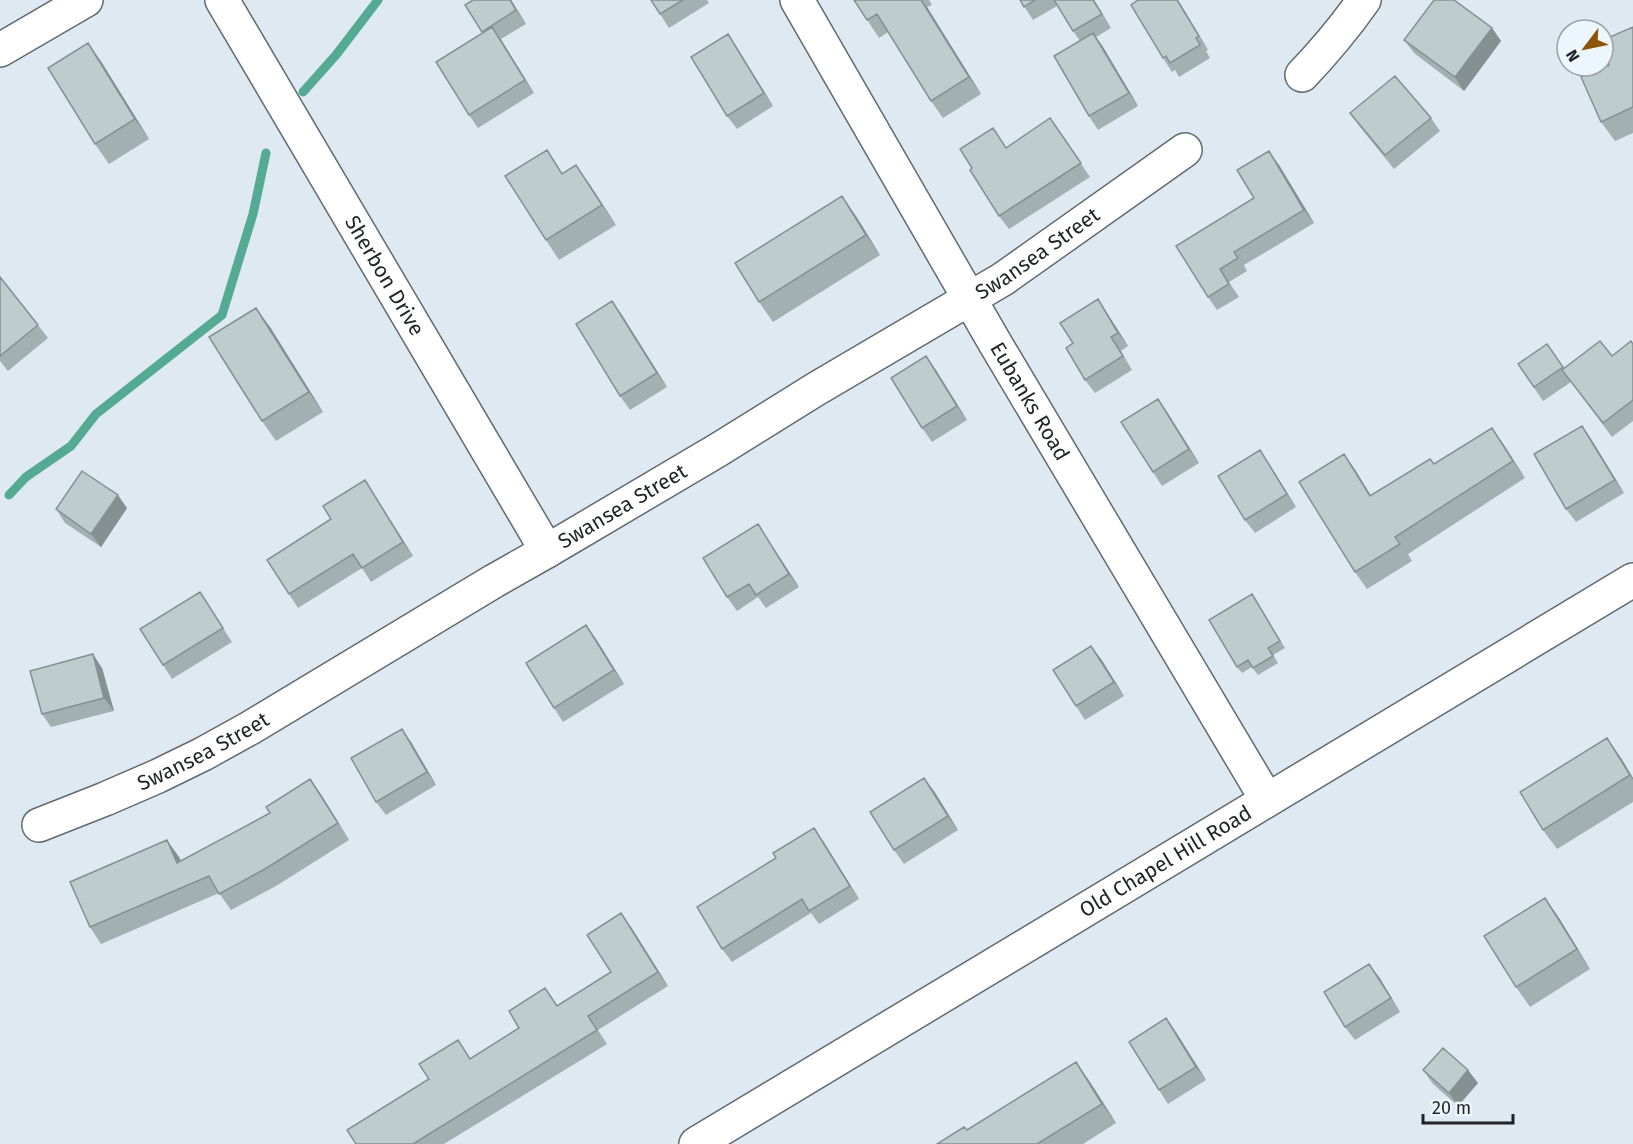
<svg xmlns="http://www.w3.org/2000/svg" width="1633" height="1144" viewBox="0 0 1633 1144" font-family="'Fira Sans',sans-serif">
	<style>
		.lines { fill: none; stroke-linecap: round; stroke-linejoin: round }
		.stream { stroke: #55aa94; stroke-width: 9 }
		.minor-casing { stroke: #606a72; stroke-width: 36 }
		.minor { stroke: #fff; stroke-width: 33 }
		.wall { fill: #a3b0b2 }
		.shaded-wall { fill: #849091 }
		.building { fill: #bdcdcf; stroke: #849091; stroke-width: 1.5 }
		.labels { text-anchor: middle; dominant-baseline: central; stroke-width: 4.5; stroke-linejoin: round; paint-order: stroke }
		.street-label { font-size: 21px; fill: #1f2326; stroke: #edf6fd }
	</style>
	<rect width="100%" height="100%" fill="#dee9f2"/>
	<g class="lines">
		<path class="stream" d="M303,92L336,55L378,0
			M9,495L26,477L71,446L96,414L222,315L253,214L266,153"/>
		<g class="minor-casing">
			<g id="minor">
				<path id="s1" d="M222,0L547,551"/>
				<path id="s2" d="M797,0L995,343L1267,800"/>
				<path d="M0,50L86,0"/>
				<path d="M1302,75C1325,51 1345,27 1364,0"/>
				<path id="s3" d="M39,825L105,799L158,776L203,754L250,728L494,581L547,551L718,450L816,389L1003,279L1185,150"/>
				<path id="s4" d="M696,1144L1633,580"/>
			</g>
		</g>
		<use href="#minor" class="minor"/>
	</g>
	<path class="wall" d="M511,0L526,24L501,39L534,93L478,128L469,115L483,33L465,5Z
		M651,0H707L709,3L669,28Z
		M854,0H929L932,5L927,7L981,94L943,118L931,101L888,32L879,38Z
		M1020,0H1054L1057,6L1033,20Z
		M1094,0L1111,28L1096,37L1103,47L1138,106L1098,130L1089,116L1080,41L1073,31Z
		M1178,0L1208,50L1206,51L1210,58L1179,77L1175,70L1172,72L1163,58Z
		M1633,27V133L1615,141L1601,122L1609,65Z
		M1492,28L1501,41L1464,91L1414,53L1404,40Z
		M88,43L102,63L149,139L109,164L95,144Z
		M737,48L773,106L737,129L727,116Z
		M1350,113L1431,118L1440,131L1394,169L1360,127Z
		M1050,118L1090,177L1009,229L999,216L1007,147Z
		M1279,165L1314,223L1244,265L1247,271L1229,282L1239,297L1217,310L1208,297L1254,198Z
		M563,173L590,185L616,225L559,260L546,240Z
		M856,216L880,255L773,322L759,302Z
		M0,277L38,325L48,338L8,371L0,361Z
		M612,301L667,387L630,410L620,396Z
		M1107,313L1128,346L1121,351L1132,370L1095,393L1085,380L1073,343Z
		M270,327L323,412L276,441L262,421Z
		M1547,344L1564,369L1612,356L1633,344V421L1612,437L1571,382L1543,401L1518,364Z
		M926,356L967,420L932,442L922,428Z
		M1167,412L1199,463L1162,486L1153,472Z
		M1492,428L1525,478L1408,554L1412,561L1367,589L1355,572L1344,454L1371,496L1434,464Z
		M1591,439L1624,493L1576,522L1566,509Z
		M1269,464L1296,507L1255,533L1245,520Z
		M365,480L413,556L371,582L362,568L298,608L289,594L331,519Z
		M127,508L101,547L65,523L56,509Z
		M767,538L799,587L766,608L758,597L737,611L727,597Z
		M200,592L232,642L172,679L163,665Z
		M1256,601L1285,648L1273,655L1278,663L1258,675L1252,667L1242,673L1237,667Z
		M596,639L624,684L563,722L554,708Z
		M1101,659L1124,696L1085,720L1076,706Z
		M102,668L114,711L51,727L42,714Z
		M411,742L436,785L386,815L376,802Z
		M1621,758L1633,778V802L1557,849L1543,830Z
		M310,779L322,796L349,840L276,886L231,910L219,893L101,944L90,927L179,857L181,861L270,813Z
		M934,791L958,830L904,864L894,850Z
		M823,841L859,899L819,924L811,913L732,962L722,949Z
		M1545,898L1559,918L1590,969L1530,1007L1516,987Z
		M631,927L668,986L598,1030L607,1044L444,1144H356L470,1059L611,972Z
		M1379,977L1400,1012L1355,1040L1345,1027Z
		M1166,1018L1206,1080L1168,1104L1159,1090Z
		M1423,1070L1478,1083L1458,1106L1433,1084Z
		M1090,1082L1116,1123L1083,1144H937L967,1130Z"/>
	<path class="shaded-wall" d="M510,0H511L526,24L516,10Z
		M921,0L927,7L981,94L969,77Z
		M1093,0H1094L1111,28Z
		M1177,0H1178L1208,50L1199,36Z
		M492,27L501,40L534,93L525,80Z
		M1492,28L1501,41L1464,91L1455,77Z
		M1093,33L1103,47L1138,106L1129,93Z
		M728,34L737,48L773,106L764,93Z
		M88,43L102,63L149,139L135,119Z
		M1269,151L1279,165L1314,223L1304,210Z
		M576,165L590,185L616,225L602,205Z
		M842,196L856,216L880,255L866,235Z
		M1098,299L1107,313L1128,346L1118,333Z
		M612,301L622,315L667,387L657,373Z
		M256,308L270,327L323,412L309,392Z
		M926,356L936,370L967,420L957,406Z
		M1158,399L1167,412L1199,463L1189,449Z
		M1582,426L1591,439L1624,493L1615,480Z
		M1492,428L1504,445L1525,478L1513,461Z
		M1260,450L1269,464L1296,507L1287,494Z
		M1344,454L1356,471L1382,514L1370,496Z
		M365,480L374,494L413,556L403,542Z
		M118,495L127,508L101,547L91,534Z
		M758,524L767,538L799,587L789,574Z
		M586,625L596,639L624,684L614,670Z
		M1091,646L1101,659L1124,696L1114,682Z
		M93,654L102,668L114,711L104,698Z
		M402,729L411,742L436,785L427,772Z
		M1607,738L1621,758L1633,778V780Z
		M924,778L934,791L958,830L948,816Z
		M310,779L322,796L349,840L338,823Z
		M814,828L823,841L859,899L850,886Z
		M167,840L179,857L189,879L177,863Z
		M1545,898L1559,918L1590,969L1577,949Z
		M621,913L631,927L668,986L658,972Z
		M1369,964L1379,977L1400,1012L1391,998Z
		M1166,1018L1176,1032L1206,1080L1196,1067Z
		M1076,1062L1090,1082L1116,1123L1102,1104Z
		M1468,1070L1478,1083L1458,1106L1449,1093Z"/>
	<path class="building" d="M473,0H510L516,10L482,32L465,5Z
		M651,0H683L660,14Z
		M854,0H921L969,77L931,101L877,14L867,20Z
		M1020,0H1035L1024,7Z
		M1054,0H1093L1102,14L1073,31Z
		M1138,0H1177L1199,36L1196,38L1200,45L1170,63L1166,56L1163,58L1131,5Z
		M1434,0H1454L1492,28L1455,77L1404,40Z
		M492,27L525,80L469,115L436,62Z
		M1633,27V107L1601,122L1581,77L1609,65L1603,53V40Z
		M1093,33L1129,93L1089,116L1054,56Z
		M728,34L764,93L727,116L691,57Z
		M88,43L135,119L95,144L48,68Z
		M1395,76L1431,118L1385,155L1350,113Z
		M1050,118L1081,163L999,216L970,170L972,168L960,149L993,128L1006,148Z
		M547,150L562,174L576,165L602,205L546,240L505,176Z
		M1269,151L1304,210L1234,252L1238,258L1220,269L1229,284L1208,297L1176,246L1254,198L1237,170Z
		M842,196L866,235L759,302L735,263Z
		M0,277L38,325L0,356Z
		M1098,299L1118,333L1111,337L1123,356L1085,380L1066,348L1073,343L1060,323Z
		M612,301L657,373L620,396L576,324Z
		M256,308L309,392L262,421L209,337Z
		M1600,341L1612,356L1631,341L1633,344V400L1603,423L1562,370Z
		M1547,344L1563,367L1534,387L1518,364Z
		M926,356L957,406L922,428L891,378Z
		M1158,399L1189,449L1153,472L1121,422Z
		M1582,426L1615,480L1566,509L1534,454Z
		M1492,428L1513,461L1395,537L1400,544L1355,572L1299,482L1344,454L1370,496L1430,459L1434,464Z
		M1260,450L1287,494L1245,520L1218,476Z
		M82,471L118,495L91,534L56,509Z
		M365,480L403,542L362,568L353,554L289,594L267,560L331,519L323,506Z
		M758,524L789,574L756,595L749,584L727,597L703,558Z
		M200,592L223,628L163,665L140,629Z
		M1252,594L1280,641L1268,648L1273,656L1253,668L1248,660L1237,667L1209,620Z
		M586,625L614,670L554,708L526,663Z
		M1091,646L1114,682L1076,706L1053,670Z
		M93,654L104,698L42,714L30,671Z
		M402,729L427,772L376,802L351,758Z
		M1607,738L1630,775L1543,830L1520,792Z
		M924,778L948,816L894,850L870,812Z
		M310,779L338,823L265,869L219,894L209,876L90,927L70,882L167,840L177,863L270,813L266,807Z
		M814,828L850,886L809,911L802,899L722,949L697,907L776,858L773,853Z
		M1545,898L1577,949L1516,987L1484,936Z
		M621,913L658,972L588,1016L597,1030L413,1144H356L347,1130L429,1079L419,1064L458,1040L470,1059L519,1028L509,1011L545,988L557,1006L611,972L587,935Z
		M1369,964L1391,998L1345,1027L1324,992Z
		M1166,1018L1196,1067L1159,1090L1129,1042Z
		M1443,1048L1468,1070L1449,1093L1423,1070Z
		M1076,1062L1102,1104L1037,1144H937L964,1127L967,1130Z"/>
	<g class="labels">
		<g class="street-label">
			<text stroke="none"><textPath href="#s3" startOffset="1152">Swansea Street</textPath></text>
			<text stroke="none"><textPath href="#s1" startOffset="320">Sherbon Drive</textPath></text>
			<text stroke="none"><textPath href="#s2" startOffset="464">Eubanks Road</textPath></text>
			<text stroke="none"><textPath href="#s3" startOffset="666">Swansea Street</textPath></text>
			<text stroke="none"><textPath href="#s3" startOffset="180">Swansea Street</textPath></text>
			<text stroke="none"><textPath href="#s4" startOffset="548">Old Chapel Hill Road</textPath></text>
		</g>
	</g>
	<g transform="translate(1585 48) rotate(238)"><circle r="28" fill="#edf6fd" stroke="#9ba2a7" stroke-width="1.5"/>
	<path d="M0-4.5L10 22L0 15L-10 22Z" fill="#8c5606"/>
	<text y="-9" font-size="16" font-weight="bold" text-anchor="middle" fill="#1f2326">N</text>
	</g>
	<path d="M1423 1114v9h90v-9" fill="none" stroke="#1f2326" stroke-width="3"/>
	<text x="1432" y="1114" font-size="18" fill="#1f2326" stroke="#edf6fd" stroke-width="4.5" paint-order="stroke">20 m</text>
</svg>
